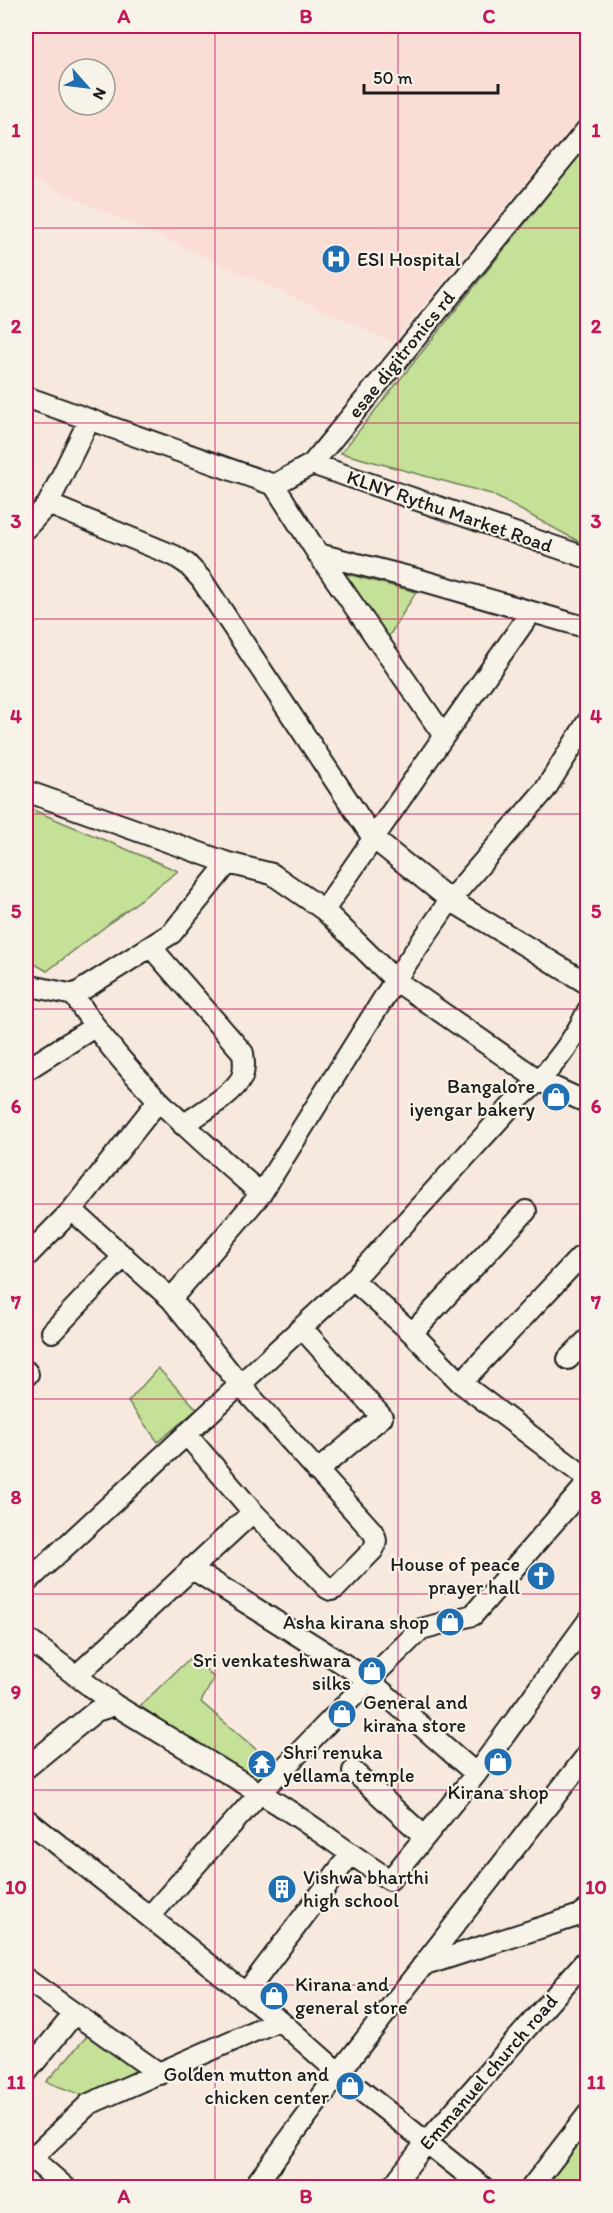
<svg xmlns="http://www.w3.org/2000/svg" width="613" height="2213" viewBox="0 0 613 2213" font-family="Itim,sans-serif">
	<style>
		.built { fill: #faddd5; fill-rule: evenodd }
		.green { fill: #c5e097; stroke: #707e5a; stroke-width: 1.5 }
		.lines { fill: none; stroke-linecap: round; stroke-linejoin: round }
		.minor-casing { stroke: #1c1c1c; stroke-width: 24 }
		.minor { stroke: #f7f3e8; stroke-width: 20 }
		.grid { fill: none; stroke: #c2185b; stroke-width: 1.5; stroke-opacity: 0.55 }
		.labels { text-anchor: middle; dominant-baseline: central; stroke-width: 4.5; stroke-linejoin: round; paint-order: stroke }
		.poi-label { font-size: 20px; fill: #1c1c1c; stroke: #f7f3e8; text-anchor: start }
		.street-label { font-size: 20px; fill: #1c1c1c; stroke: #f7f3e8 }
		.neatline { fill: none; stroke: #c2185b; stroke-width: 2 }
		.grid-label { font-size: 20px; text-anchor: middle; font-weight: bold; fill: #c2185b }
	</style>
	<rect width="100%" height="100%" fill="#f8e9df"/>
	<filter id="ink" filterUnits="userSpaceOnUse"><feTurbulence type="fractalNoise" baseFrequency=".0167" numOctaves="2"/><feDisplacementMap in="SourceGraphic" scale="12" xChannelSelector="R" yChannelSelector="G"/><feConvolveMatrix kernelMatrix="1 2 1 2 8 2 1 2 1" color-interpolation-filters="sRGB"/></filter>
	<g filter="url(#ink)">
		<path class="built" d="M26,26H587V109L393,342L26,176ZM69,69H105V105H69Z"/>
		<path class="green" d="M587,146V546L491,494L341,453Z
			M339,572L416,592L386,641Z
			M26,807L178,871L47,971L26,959Z
			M158,1368L197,1409L158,1442L128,1402Z
			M193,1655L214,1678L201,1702L278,1768L262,1787L140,1706Z
			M88,2035L150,2077L96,2100L46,2082Z
			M587,2130V2187H542Z"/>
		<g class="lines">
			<g class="minor-casing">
				<path id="minor" d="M26,397L274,485L318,554L444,736L324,910
					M312,464L588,558
					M274,485L312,464L588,128
					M48,504L175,556L187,564L201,579L373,838L450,900L588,984
					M26,528L48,504L89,420
					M318,554L424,581L588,628
					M444,736L531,612
					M26,791L228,863L272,874L324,910L395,980L540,1081L588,1103
					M151,947L243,1053C244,1061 245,1069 242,1077C233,1095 200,1113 183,1125
					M26,985L74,995C123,1075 191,1132 261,1194L395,980L450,900L545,790L588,721
					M74,995L172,933L228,863
					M26,1070L94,1027
					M158,1101L72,1210L171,1299L241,1386L372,1531C377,1538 377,1542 373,1550L336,1588L331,1590L327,1588L253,1512L186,1434
					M26,1257L72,1210
					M353,1280L412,1333L461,1383L588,1479
					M171,1299L261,1194
					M302,1328L382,1417L317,1471
					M52,1332L124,1256
					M412,1333L526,1211
					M568,1359L588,1339
					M26,1371L28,1374L26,1376
					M461,1383L580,1257L588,1262
					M191,1568L369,1680L476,1774
					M26,1583L353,1280L515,1102C545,1077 571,1047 588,1010
					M26,1638L115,1705L260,1793L369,1680L421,1629L473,1615L588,1483
					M76,1676L253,1512
					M26,1768L96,1711L115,1705
					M353,1771L425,1837
					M26,1819L279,2020L339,2073L484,2188
					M150,1916L260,1793C305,1819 346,1852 390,1880L476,1774L588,1621
					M422,1966L580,1915L588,1909
					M26,1979L160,2074
					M245,1994L350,1855
					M26,2073L74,2014
					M26,2153L66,2188
					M32,2158L89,2104L279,2020
					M253,2188L339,2073L588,1754
					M391,2188L426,2143L588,1958
					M531,2188L588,2114"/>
			</g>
			<use href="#minor" class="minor"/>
		</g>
	</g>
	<path class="grid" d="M215,26V2188M398,26V2188M26,228H588M26,423H588M26,619H588M26,814H588M26,1009H588M26,1204H588M26,1399H588M26,1594H588M26,1790H588M26,1985H588"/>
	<defs>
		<g id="hospital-disc" transform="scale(1.5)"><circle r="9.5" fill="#1f6fb2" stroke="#f7f3e8"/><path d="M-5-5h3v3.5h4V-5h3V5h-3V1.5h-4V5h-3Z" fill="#fff"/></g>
		<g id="shop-disc" transform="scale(1.5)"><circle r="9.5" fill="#1f6fb2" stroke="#f7f3e8"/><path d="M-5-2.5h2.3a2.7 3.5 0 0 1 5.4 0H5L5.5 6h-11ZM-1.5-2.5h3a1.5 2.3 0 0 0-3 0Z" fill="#fff"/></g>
		<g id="church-disc" transform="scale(1.5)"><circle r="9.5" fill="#1f6fb2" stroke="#f7f3e8"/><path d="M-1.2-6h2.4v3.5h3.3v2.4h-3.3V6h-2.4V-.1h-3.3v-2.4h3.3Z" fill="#fff"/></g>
		<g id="temple-disc" transform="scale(1.5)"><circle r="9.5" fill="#1f6fb2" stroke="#f7f3e8"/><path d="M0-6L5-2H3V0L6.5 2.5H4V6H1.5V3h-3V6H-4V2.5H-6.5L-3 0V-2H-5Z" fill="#fff"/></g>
		<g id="building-disc" transform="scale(1.5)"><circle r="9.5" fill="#1f6fb2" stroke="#f7f3e8"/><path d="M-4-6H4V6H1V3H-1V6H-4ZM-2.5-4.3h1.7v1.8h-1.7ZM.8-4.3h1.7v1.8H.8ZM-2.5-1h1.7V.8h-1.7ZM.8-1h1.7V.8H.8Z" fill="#fff"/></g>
	</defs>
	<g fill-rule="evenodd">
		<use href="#hospital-disc" x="336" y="259"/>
		<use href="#shop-disc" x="556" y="1097"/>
		<use href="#church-disc" x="541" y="1576"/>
		<use href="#shop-disc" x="450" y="1622"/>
		<use href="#shop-disc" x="372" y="1671"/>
		<use href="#shop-disc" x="342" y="1714"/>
		<use href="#shop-disc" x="498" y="1762"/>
		<use href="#temple-disc" x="262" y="1764"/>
		<use href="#building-disc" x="282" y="1889"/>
		<use href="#shop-disc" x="274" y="1996"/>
		<use href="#shop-disc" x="350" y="2086"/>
	</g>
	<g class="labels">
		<g class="poi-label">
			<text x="357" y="259">ESI Hospital</text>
			<text x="535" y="1086" text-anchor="end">Bangalore<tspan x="535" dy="23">iyengar bakery</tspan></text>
			<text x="520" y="1564" text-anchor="end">House of peace<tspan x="520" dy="23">prayer hall</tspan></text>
			<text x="429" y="1622" text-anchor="end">Asha kirana shop</text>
			<text x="351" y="1660" text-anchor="end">Sri venkateshwara<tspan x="351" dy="23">silks</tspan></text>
			<text x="363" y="1702">General and<tspan x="363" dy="23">kirana store</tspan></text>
			<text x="283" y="1752">Shri renuka<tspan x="283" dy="23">yellama temple</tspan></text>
			<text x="498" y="1792" text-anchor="middle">Kirana shop</text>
			<text x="303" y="1877">Vishwa bharthi<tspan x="303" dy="23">high school</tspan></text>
			<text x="295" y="1984">Kirana and<tspan x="295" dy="23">general store</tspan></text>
			<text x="329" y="2074" text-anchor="end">Golden mutton and<tspan x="329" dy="23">chicken center</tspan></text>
		</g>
		<g class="street-label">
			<text transform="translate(401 354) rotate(-51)">esae digitronics rd</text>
			<text transform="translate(450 511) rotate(19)">KLNY Rythu Market Road</text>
			<text transform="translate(488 2072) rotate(-49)">Emmanuel church road</text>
		</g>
	</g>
	<rect width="613" height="2213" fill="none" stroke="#f7f3e8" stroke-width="66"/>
	<g transform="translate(87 87) rotate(118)"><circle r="28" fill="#f7f3e8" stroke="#9f9d96" stroke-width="1.5"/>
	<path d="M0-4.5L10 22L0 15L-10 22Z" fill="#1f6fb2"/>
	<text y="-9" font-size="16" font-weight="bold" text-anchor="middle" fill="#1c1c1c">N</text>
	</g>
	<path d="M364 84v9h134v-9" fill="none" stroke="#1c1c1c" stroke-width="3"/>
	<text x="373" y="84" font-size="18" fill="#1c1c1c" stroke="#f7f3e8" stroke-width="4.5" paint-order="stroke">50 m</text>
	<rect x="33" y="33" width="547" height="2147" class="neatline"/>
	<g class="grid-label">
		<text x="124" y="23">A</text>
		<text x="306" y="23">B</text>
		<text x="489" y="23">C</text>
		<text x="16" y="137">1</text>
		<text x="596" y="137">1</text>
		<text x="16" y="333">2</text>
		<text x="596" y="333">2</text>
		<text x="16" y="528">3</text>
		<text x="596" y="528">3</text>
		<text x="16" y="723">4</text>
		<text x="596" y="723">4</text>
		<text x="16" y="918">5</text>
		<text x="596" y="918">5</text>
		<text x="16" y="1113">6</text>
		<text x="596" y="1113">6</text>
		<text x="16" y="1309">7</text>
		<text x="596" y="1309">7</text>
		<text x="16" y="1504">8</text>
		<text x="596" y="1504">8</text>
		<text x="16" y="1699">9</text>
		<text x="596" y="1699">9</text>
		<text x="16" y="1894">10</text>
		<text x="596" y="1894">10</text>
		<text x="16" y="2089">11</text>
		<text x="596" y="2089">11</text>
		<text x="124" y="2203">A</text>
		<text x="306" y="2203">B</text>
		<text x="489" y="2203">C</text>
	</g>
</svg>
